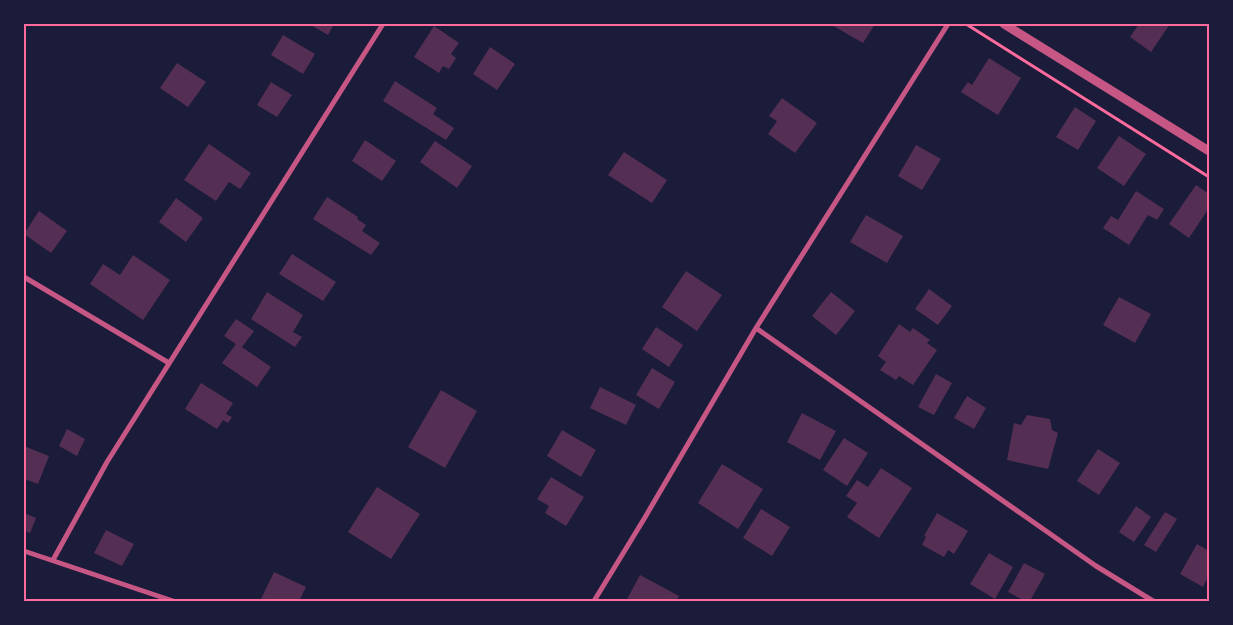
<svg xmlns="http://www.w3.org/2000/svg" width="1233" height="625" viewBox="0 0 1233 625" font-family="Roboto,sans-serif">
	<style>
		.building { fill: #542f53 }
		.lines { fill: none; stroke-linecap: round; stroke-linejoin: round }
		.path { stroke: #ff6b9d; stroke-width: 3 }
		.minor { stroke: #c65784; stroke-width: 5 }
		.tertiary { stroke: #c65784; stroke-width: 9 }
		.neatline { fill: none; stroke: #ff6b9d; stroke-width: 2 }
	</style>
	<rect width="100%" height="100%" fill="#1b1b3a"/>
	<path class="building" d="M309,24H334L328,35Z
		M830,24H875L863,43Z
		M1139,24H1170L1151,52L1130,37Z
		M434,26L459,43L451,54L456,58L449,69L443,66L439,73L414,57Z
		M283,35L315,54L303,74L271,55Z
		M490,47L515,64L497,90L473,74Z
		M989,58L1021,78L998,115L961,92L968,82L972,85Z
		M177,63L206,82L188,107L160,88Z
		M395,81L437,108L433,114L454,128L446,140L383,101Z
		M271,82L292,95L277,117L257,105Z
		M782,98L817,123L795,153L768,134L777,121L769,116Z
		M1075,107L1096,121L1078,150L1056,137Z
		M1119,136L1146,154L1124,186L1097,168Z
		M365,140L396,161L382,181L352,161Z
		M435,141L472,166L457,188L420,162Z
		M209,144L251,173L240,189L229,182L216,201L184,180Z
		M916,145L941,159L922,190L898,176Z
		M624,152L667,180L652,203L608,175Z
		M1196,185L1209,194V208L1189,238L1169,224Z
		M1136,191L1164,209L1157,220L1148,215L1129,245L1103,228L1111,216L1118,220Z
		M327,197L358,217L357,219L366,225L362,231L380,243L371,255L313,219Z
		M176,198L203,218L186,242L159,222Z
		M39,211L67,231L51,253L24,234Z
		M866,215L903,236L887,263L850,242Z
		M292,254L336,282L323,301L279,274Z
		M133,255L170,280L143,320L90,284L103,264L120,275Z
		M686,271L722,295L697,331L662,307Z
		M929,289L952,306L938,325L915,309Z
		M267,292L303,315L293,332L302,337L295,347L251,319Z
		M831,292L855,311L836,335L812,316Z
		M1119,297L1151,314L1135,343L1103,325Z
		M236,319L254,331L242,347L271,367L257,387L222,363L236,344L224,336Z
		M899,324L910,332L913,328L930,340L927,343L937,350L913,385L899,376L896,380L880,370L886,362L878,356Z
		M656,327L683,345L669,367L642,349Z
		M652,368L675,382L659,409L636,395Z
		M936,374L952,383L934,415L918,407Z
		M201,383L233,403L226,414L232,417L228,423L223,420L217,429L185,409Z
		M600,387L636,405L626,425L590,408Z
		M441,390L477,411L445,468L408,447Z
		M967,396L986,408L974,429L954,418Z
		M802,413L836,431L820,460L787,442Z
		M1027,415L1050,419L1052,430L1058,433L1048,469L1007,460L1014,423L1021,425Z
		M67,429L85,439L77,456L59,446Z
		M562,430L596,450L581,477L547,456Z
		M844,438L868,453L847,486L823,470Z
		M24,446L49,456L38,484L24,479Z
		M1098,449L1120,463L1099,495L1077,481Z
		M722,464L763,489L738,529L698,503Z
		M881,468L912,488L879,538L847,517L857,503L846,496L857,480L868,487Z
		M551,477L584,497L566,526L545,513L549,506L537,499Z
		M377,487L420,514L391,559L348,532Z
		M1136,506L1151,517L1134,542L1119,532Z
		M761,509L790,527L772,556L743,538Z
		M1165,512L1177,519L1156,552L1144,545Z
		M24,513L36,518L30,533L24,531Z
		M937,513L968,531L954,554L948,550L944,557L922,545L926,537L924,536Z
		M106,530L134,544L122,566L94,553Z
		M1197,544L1209,551V575L1203,587L1180,574Z
		M989,553L1013,567L995,599L970,584Z
		M1024,563L1045,574L1030,601H1025L1008,592Z
		M274,572L306,587L299,601H260Z
		M640,575L679,596L677,601H626Z"/>
	<g class="lines">
		<path class="path" d="M966,24L1209,177"/>
		<path class="minor" d="M24,277L169,363
			M756,328L1096,566L1153,601
			M24,551L173,601
			M53,560L107,462L383,24
			M594,601L644,519L756,328L948,24"/>
		<path class="tertiary" d="M1004,24L1209,151"/>
	</g>
	<rect width="1233" height="625" fill="none" stroke="#1b1b3a" stroke-width="50"/>
	<rect x="25" y="25" width="1183" height="575" class="neatline"/>
</svg>
